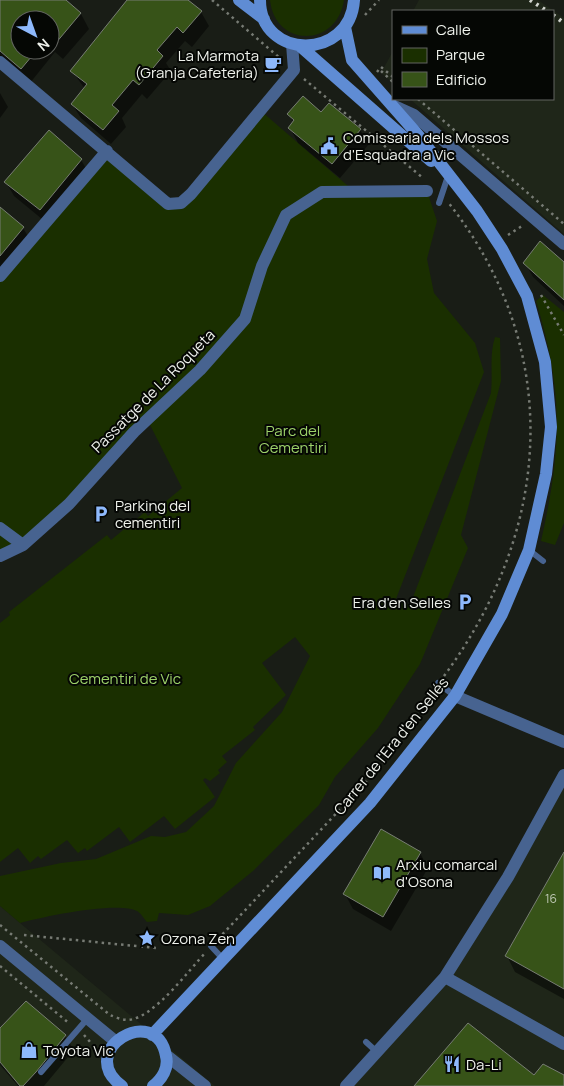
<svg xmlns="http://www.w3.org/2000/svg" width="564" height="1086" viewBox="0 0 564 1086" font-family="Manrope,sans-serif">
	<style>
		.built { fill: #1f2619 }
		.green { fill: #1a2f00 }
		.shadow { fill: #0007; fill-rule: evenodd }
		.building { fill: #375318; stroke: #777d73 }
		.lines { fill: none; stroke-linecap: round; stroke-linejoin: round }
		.path { stroke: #777b74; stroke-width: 2.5; stroke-dasharray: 2.5 4; stroke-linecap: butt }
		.lane { stroke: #476390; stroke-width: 6 }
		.street { stroke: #476390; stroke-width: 12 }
		.secondary { stroke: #5f8cd4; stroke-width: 12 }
		.rail { stroke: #d1d4ce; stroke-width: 4; stroke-dasharray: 2.5 5; stroke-linecap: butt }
		.labels { text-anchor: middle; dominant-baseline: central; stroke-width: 4; stroke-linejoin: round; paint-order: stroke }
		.number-label { font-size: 12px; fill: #c1cab7 }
		.poi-label { font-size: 15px; fill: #eff2ec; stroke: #050704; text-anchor: start }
		.street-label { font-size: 15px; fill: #eff2ec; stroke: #050704 }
		.park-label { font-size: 15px; fill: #9cd169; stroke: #050704 }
	</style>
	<rect width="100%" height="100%" fill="#191d16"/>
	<path class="built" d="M419,0H538L564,18V234L410,99H553V11H413Z
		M393,51V83L381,73Z
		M564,775V1086H347L446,977Z
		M0,906L20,923L215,1086H0Z"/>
	<path class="green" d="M270,0H344C337,48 275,48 270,0Z
		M261,111L355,192L427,191L437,221L427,259L434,293L475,343L484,372L396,599L410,605L491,393C493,372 489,356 495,337L500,338L501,381L461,535L468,548L420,664L378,728L335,777L319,805L253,871L210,906L188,915L159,913L157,921L147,922C144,919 141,913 137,911C117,901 42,917 20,923L0,906V876L61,863L96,859L151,836L165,837L186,832L214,806L236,763L282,712L310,656L295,637L262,663L286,695L253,727L255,730L222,756L227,762L218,770L220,773L210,781L205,778L203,780L215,797L175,829L164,816L130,842L119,827L87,851L85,848L78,853L67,840L41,859L38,856L30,863L18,848L0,862V623L10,615L9,612L107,535L111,540L145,512L148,516L182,488L147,419L69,504L0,556V276L107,151L168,204L181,203Z
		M543,295L564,312V523L555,545L541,541C562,448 564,393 536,301Z"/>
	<path class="shadow" d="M0,0H64L81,14L89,29L63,59L55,52L30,83L0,58ZM20,20H50V50H20Z
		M129,0H186L201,12L209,26L192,47L185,41L166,63L171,71L147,99L142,94L122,118L126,127L111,144L81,118L72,104L85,89L72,71Z
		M0,93L8,107L0,118Z
		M329,105L360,130L369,144L340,178L298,143L290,128L294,123L289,114H321Z
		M49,132L81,160L90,175L48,224L14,196L6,182Z
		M0,209L23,228L32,243L0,280Z
		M525,263L564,264V306L533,277Z
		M420,853L428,868L391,931L353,909L345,894Z
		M564,855V999L515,972L507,956Z
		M26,1003L65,1036L74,1050L44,1086H18L0,1065V1030Z"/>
	<path class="building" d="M0,0H66L81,13L50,50V20H20V50H37L21,69L0,51Z
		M127,0H188L202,11L183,33L177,27L157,50L163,56L139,85L133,80L112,105L119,111L103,130L71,104L87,84L70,71Z
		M303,96L321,112L329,103L361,129L332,164L288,128L294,120L287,114Z
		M49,130L82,159L40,210L4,182Z
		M0,207L24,227L0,256Z
		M540,241L564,262V300L523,263Z
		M381,829L421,852L383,917L343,894Z
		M564,852V989L505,956Z
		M26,1001L66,1035L36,1072L23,1086H20L0,1062V1028Z
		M468,1023L534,1075L543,1064L564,1075V1086H414Z"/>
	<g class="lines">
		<path class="path" d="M212,0L281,59
			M365,15L379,0
			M381,71L393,82
			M377,72L381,67L393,77
			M304,79L423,178
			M418,99L564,224
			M508,235L522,226
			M541,295L564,335
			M444,676C553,528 564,349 448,202
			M0,925L110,1015C115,1017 122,1020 128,1020C154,1018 188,971 206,952
			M24,935L156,948
			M218,939L379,768L420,715L434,691
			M0,966L70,1024
			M84,1035L97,1050"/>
		<path class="lane" d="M439,203L448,176
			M529,550L543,561
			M438,683L455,696
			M211,946L223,959
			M366,1042L377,1052
			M41,1072L88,1018"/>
		<path class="street" d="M0,62L168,204L181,203L191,194L294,70L292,44
			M392,105L414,115L564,244
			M0,276L107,151
			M0,528L23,545
			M0,556L23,545L69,504L134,432L200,370L245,319L262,266L286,215L322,192L427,191
			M455,696L564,742
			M0,946L115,1041
			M445,977L564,1044
			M166,1055L205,1086
			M346,1086L445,977L508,877L564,775"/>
		<path class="secondary" d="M239,0L264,19
			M260,0C260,60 350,61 354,0
			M300,46L431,161
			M152,1035L370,803L455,696L502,614L529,550L546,474L551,427L545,362L527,296L502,249L477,211L418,135L352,60L345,27
			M122,1086C74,1051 156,1001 166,1056C169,1068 162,1079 153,1086"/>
		<path class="rail" d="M530,0L547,11
			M553,15L564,23"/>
	</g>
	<defs>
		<g id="cafe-bare" transform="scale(1.35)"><path d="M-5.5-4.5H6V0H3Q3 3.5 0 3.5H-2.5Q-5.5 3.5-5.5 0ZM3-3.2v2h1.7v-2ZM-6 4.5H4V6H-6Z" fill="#8eb9fc" stroke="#050704" stroke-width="2.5" paint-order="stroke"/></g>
		<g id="civic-bare" transform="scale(1.35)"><path d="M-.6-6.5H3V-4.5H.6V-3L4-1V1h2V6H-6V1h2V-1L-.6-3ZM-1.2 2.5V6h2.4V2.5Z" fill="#8eb9fc" stroke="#050704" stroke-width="2.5" paint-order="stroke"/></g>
		<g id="parking-bare" transform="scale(1.35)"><path d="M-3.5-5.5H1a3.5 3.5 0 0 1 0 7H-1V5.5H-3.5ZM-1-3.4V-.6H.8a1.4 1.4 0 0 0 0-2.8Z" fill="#8eb9fc" stroke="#050704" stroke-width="2.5" paint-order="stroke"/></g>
		<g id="library-bare" transform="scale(1.35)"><path d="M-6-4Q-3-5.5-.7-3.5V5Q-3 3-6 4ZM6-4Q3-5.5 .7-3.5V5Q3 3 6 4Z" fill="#8eb9fc" stroke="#050704" stroke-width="2.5" paint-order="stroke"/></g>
		<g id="sight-bare" transform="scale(1.35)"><path d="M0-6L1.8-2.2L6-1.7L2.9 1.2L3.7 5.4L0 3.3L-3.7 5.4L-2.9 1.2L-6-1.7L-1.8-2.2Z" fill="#8eb9fc" stroke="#050704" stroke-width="2.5" paint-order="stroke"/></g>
		<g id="shop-bare" transform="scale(1.35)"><path d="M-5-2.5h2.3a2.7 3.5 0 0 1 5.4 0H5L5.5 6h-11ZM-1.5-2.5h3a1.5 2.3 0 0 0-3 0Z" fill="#8eb9fc" stroke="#050704" stroke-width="2.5" paint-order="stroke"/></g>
		<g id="restaurant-bare" transform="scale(1.35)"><path d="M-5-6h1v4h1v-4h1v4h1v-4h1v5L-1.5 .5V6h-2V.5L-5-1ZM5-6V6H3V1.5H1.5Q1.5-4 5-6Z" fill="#8eb9fc" stroke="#050704" stroke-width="2.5" paint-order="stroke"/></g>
	</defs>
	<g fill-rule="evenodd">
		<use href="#cafe-bare" x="273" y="64"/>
		<use href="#civic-bare" x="329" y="146"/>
		<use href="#parking-bare" x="101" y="514"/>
		<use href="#parking-bare" x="465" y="602"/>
		<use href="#library-bare" x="382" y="873"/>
		<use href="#sight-bare" x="147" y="938"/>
		<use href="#shop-bare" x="29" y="1050"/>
		<use href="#restaurant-bare" x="452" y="1064"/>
	</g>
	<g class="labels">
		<g class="number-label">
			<text x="551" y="898">16</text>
		</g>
		<g class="poi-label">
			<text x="259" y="55" text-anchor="end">La Marmota<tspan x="259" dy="17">(Granja Cafeteria)</tspan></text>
			<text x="343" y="137">Comissaria dels Mossos<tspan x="343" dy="17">d'Esquadra a Vic</tspan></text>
			<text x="115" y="505">Parking del<tspan x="115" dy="17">cementiri</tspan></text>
			<text x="451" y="602" text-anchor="end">Era d'en Selles</text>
			<text x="396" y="864">Arxiu comarcal<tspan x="396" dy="17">d'Osona</tspan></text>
			<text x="161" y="938">Ozona Zen</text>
			<text x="43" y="1050">Toyota Vic</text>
			<text x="466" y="1064">Da-Li</text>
		</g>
		<g class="street-label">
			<text transform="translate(153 391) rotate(-45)">Passatge de La Roqueta</text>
			<text transform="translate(391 746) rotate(-51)">Carrer de l'Era d'en Sellés</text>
		</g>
		<g class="park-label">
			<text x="293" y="430">Parc del<tspan x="293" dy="17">Cementiri</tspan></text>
			<text x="125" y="678">Cementiri de Vic</text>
		</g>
	</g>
	<rect x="392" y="10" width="162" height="90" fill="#050704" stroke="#636561"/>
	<rect x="402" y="26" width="25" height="8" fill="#5f8cd4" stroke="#636561"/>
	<text x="436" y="35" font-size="15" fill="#eff2ec">Calle</text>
	<rect x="402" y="48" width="25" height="15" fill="#1a2f00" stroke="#636561"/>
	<text x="436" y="60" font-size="15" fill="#eff2ec">Parque</text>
	<rect x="402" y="72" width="25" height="15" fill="#375318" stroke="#636561"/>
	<text x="436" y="85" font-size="15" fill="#eff2ec">Edificio</text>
	<g transform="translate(35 35) rotate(139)"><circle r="24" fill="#050704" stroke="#636561"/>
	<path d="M0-4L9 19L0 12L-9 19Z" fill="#8eb9fc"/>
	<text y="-8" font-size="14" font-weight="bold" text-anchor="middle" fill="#eff2ec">N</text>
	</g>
</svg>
